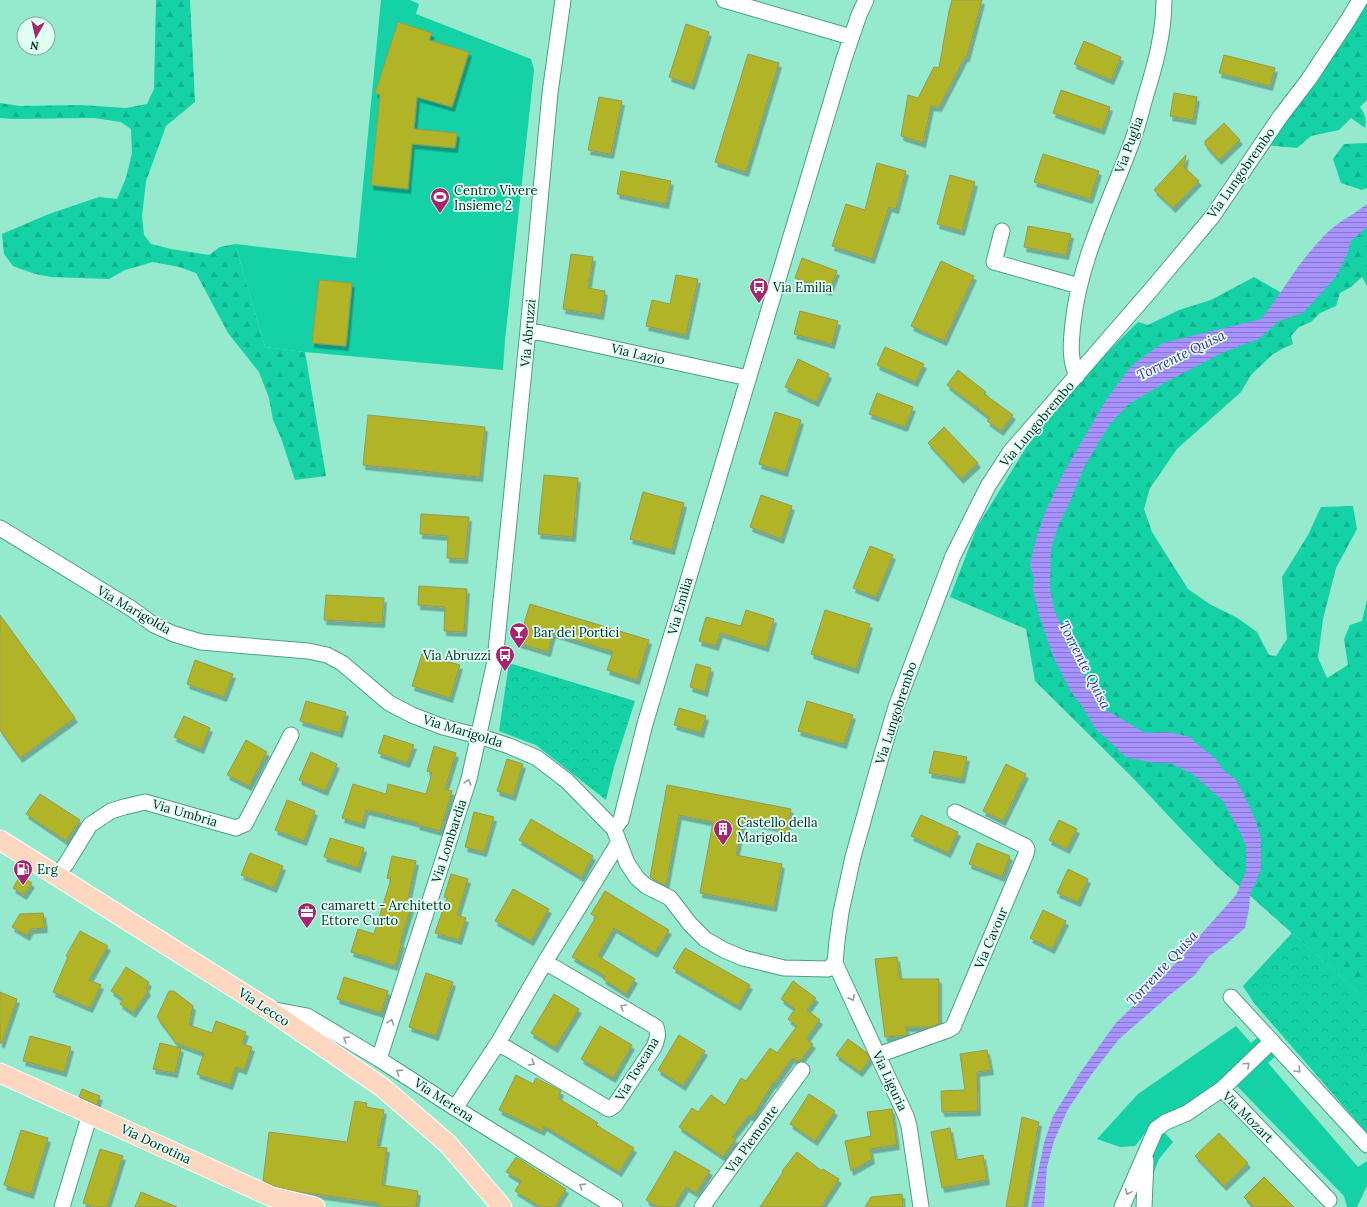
<svg xmlns="http://www.w3.org/2000/svg" width="1367" height="1207" viewBox="0 0 1367 1207" font-family="Lora,serif">
	<style>
		.grass { fill: #14d1a6 }
		.forest { fill: url(#forest-firs) }
		.park { fill: url(#park-crowns) }
		.water { fill: url(#water-rules) }
		.building { fill: #b1b428; stroke: #969954; filter: url(#shadow) }
		.lines { fill: none; stroke-linecap: round; stroke-linejoin: round }
		.minor-casing { stroke: #4ba086; stroke-width: 17 }
		.major-casing { stroke: #fff; stroke-width: 21 }
		.minor { stroke: #fff; stroke-width: 15 }
		.major { stroke: #fed7c1; stroke-width: 19 }
		.oneway { stroke: #8e9f9a }
		.labels { text-anchor: middle; dominant-baseline: central; stroke-width: 3.5; stroke-linejoin: round; paint-order: stroke }
		.street-label { font-size: 13px; fill: #03291f; stroke: #dffff3 }
		.poi-label { font-size: 13px; fill: #03291f; stroke: #dffff3; text-anchor: start }
		.water-label { font-size: 14px; font-style: italic; fill: #5129a3; stroke: #dffff3 }
	</style>
	<defs>
		<pattern id="forest-firs" width="22" height="20" patternUnits="userSpaceOnUse"><rect width="22" height="20" fill="#14d1a6"/><path d="M5 1l3.5 6h-7zM16 11l3.5 6h-7z" fill="#11b38e"/></pattern>
		<pattern id="park-crowns" width="20" height="18" patternUnits="userSpaceOnUse"><rect width="20" height="18" fill="#14d1a6"/><path d="M2 6a3 3 0 1 1 6 0M12 15a3 3 0 1 1 6 0" fill="none" stroke="#11b38e"/></pattern>
		<pattern id="water-rules" width="6" height="5" patternUnits="userSpaceOnUse"><rect width="6" height="5" fill="#a893fe"/><path d="M0 2.5h6" fill="none" stroke="#8778cd"/></pattern>
		<filter id="shadow"><feDropShadow dx="2.5" dy="4.5" stdDeviation="0" flood-color="#0004"/></filter>
	</defs>
	<rect width="100%" height="100%" fill="#95e9cd"/>
	<path class="grass" d="M381,0H410L419,4L416,14L531,59L534,70L505,340L503,370L305,352L265,347L235,244L356,258Z
		M1236,1026L1251,1043L1259,1036L1261,1040L1260,1044L1204,1098L1153,1123L1135,1146L1120,1147L1097,1139L1138,1094Z
		M1272,1053L1276,1056L1268,1063L1358,1167L1367,1161V1186L1357,1207H1347L1344,1196L1236,1085L1266,1055Z
		M1163,1133L1166,1134L1173,1142L1159,1159L1149,1185L1153,1152L1161,1134Z"/>
	<path class="forest" d="M156,0H190L195,102L166,126L146,181L142,216L144,235L151,244L171,249L209,255L220,247L235,244L265,347L305,352L326,476L295,480L281,438L273,420L269,398L259,372L228,333L196,273L179,267L153,262L125,270L109,279L51,277L35,274L13,266L4,254L2,234L49,214L99,197L117,199L126,178L132,153L131,129L121,122L94,118L13,119L0,118V103L20,106L80,105L126,108L147,104L154,89Z
		M1367,0V100L1360,107C1365,114 1367,119 1365,128L1351,118L1339,130L1311,136L1297,148L1265,145Z
		M1367,143V188L1362,190L1341,183L1333,159L1344,144Z
		M1367,220V286L1362,277L1351,287L1340,293L1336,306L1320,313L1311,322L1299,327L1291,336L1293,344L1282,349L1272,355L1251,375L1241,392L1177,449L1150,488L1144,509L1152,532L1188,589L1211,605L1236,617L1257,632L1269,655L1276,656L1287,639L1282,577L1308,535L1321,507L1353,506L1357,529L1336,568L1323,619L1318,658L1327,678L1348,665L1344,639L1350,625L1362,621L1367,600V1000L1220,869L1179,827L1135,780L1035,681L1026,629L950,597L977,527L1050,409L1138,322L1148,325L1179,310L1211,300L1254,277L1302,305L1319,280Z"/>
	<path class="park" d="M509,663L635,701L614,767L606,800L536,745L499,731Z
		M1292,933L1367,1000V1133L1254,1003L1243,986Z"/>
	<path class="water" d="M1367,204V227L1350,242L1348,253L1335,278L1303,313L1279,321L1259,339L1224,352L1166,382L1129,404L1110,424L1083,469L1070,502L1059,524L1051,548L1050,589L1055,612L1095,698L1108,711L1145,733L1168,732L1190,737L1197,744L1216,759L1222,769L1236,780L1243,793L1255,819L1261,838V870L1250,894L1249,909L1245,928L1225,945L1209,956L1195,975L1171,994L1119,1039L1094,1071L1068,1109L1054,1141L1047,1167L1044,1207H1031L1044,1143L1053,1116L1080,1073L1115,1024L1164,976L1236,895L1246,871V846L1240,832L1223,801L1194,775L1172,764L1149,762L1126,757L1095,728L1084,709L1071,692L1053,656L1039,615L1033,589L1034,578L1030,565L1036,539L1044,515L1063,474L1103,405L1116,386L1129,369L1143,357L1163,343L1261,319C1280,296 1294,269 1314,247C1321,239 1330,229 1339,223C1348,217 1358,211 1367,204Z"/>
	<path class="building" d="M952,0H982L967,57H965L939,107L931,106L923,143L901,136L908,95L918,98L934,67L939,68L949,11Z
		M398,22L432,33L429,40L469,52L452,107L417,97L414,129L457,133L455,148L412,144L408,189L371,185L380,95L375,93Z
		M686,24L709,32L692,85L669,77Z
		M1084,41L1121,57L1111,80L1074,64Z
		M748,54L779,63L746,172L715,162Z
		M1224,55L1275,68L1270,86L1219,73Z
		M1061,90L1110,107L1102,130L1053,113Z
		M1174,93L1197,97L1193,120L1170,116Z
		M599,97L622,101L611,154L588,150Z
		M1224,123L1240,140L1219,160L1205,145V141Z
		M1043,154L1099,171L1090,199L1034,182Z
		M1186,155L1184,167L1199,181L1173,208L1154,190Z
		M877,163L906,171L896,209L889,207L872,259L832,246L846,204L865,210Z
		M621,171L671,181L666,204L617,194Z
		M950,175L975,182L962,231L937,224Z
		M1028,226L1071,234L1066,255L1024,247Z
		M571,254L593,257L588,288L605,291L601,315L563,309Z
		M802,258L837,271L829,291L795,278Z
		M941,261L974,276L944,341L911,326Z
		M676,275L698,279L686,335L646,326L652,300L670,304Z
		M319,280L352,283L346,346L312,343Z
		M800,311L838,321L832,344L794,334Z
		M885,347L924,364L915,382L877,365Z
		M798,359L829,374L816,402L785,387Z
		M958,370L986,392L984,394L1013,415L1001,431L987,421L990,418L947,385Z
		M877,393L913,407L905,427L869,414Z
		M775,412L801,420L785,472L759,464Z
		M368,415L485,427L480,477L363,465Z
		M944,427L978,463L961,479L928,443Z
		M544,475L578,478L573,537L538,534Z
		M643,492L684,503L672,550L630,539Z
		M761,495L792,506L781,539L750,527Z
		M421,514L469,517L465,559L447,558L448,536L420,534Z
		M870,546L893,555L876,597L853,588Z
		M419,586L467,589L464,632L444,631L445,607L418,605Z
		M326,595L384,598L382,623L324,620Z
		M530,604L649,640L637,680L607,670L613,652L553,633L548,652L518,643Z
		M746,610L774,619L766,647L720,633L716,646L699,641L706,617L741,626Z
		M825,610L870,624L856,669L811,654Z
		M0,615L75,718L20,758L0,730Z
		M422,654L460,665L450,698L412,686Z
		M195,660L233,674L224,697L187,684Z
		M696,664L711,668L705,692L690,687Z
		M306,701L346,712L340,733L300,721Z
		M807,701L853,715L844,744L798,731Z
		M679,708L706,716L701,733L674,725Z
		M184,716L210,728L201,749L174,737Z
		M384,735L414,745L407,763L378,753Z
		M246,740L267,752L249,786L227,775Z
		M434,746L456,753L445,789L452,791L440,831L417,825L418,823L366,810L362,824L342,818L353,784L386,794L388,784L426,794L432,773L427,771Z
		M934,751L967,757L962,779L929,773Z
		M311,752L337,764L325,791L299,780Z
		M507,759L523,764L513,796L497,791Z
		M1006,764L1026,774L1003,821L983,811Z
		M667,785L791,809L787,833L777,831V827L743,821L736,855L782,864L774,907L700,893L713,822L679,815L666,886L650,877Z
		M40,794L80,820L66,841L26,814Z
		M287,800L315,811L304,841L275,830Z
		M474,812L494,817L484,852L465,847Z
		M921,815L958,832L948,853L911,836Z
		M531,819L593,856L581,877L519,840Z
		M1059,820L1077,829L1067,849L1049,840Z
		M330,838L364,848L358,868L324,857Z
		M977,843L1010,856L1002,877L969,864Z
		M250,853L283,866L274,888L241,875Z
		M392,856L416,861L408,899L413,901L400,943H402L395,966L351,952L358,929L374,934L391,879L387,878Z
		M1068,869L1088,879L1078,902L1057,893Z
		M451,874L468,879L457,915L466,918L459,940L435,933L447,898L444,897Z
		M20,876L32,883L24,895L13,888Z
		M513,889L549,909L531,941L495,921Z
		M605,891L669,930L655,953L614,928L598,956L635,979L626,994L603,979L605,976L572,957L596,917L591,914Z
		M1043,910L1066,921L1052,949L1030,938Z
		M43,913L45,928L31,929L27,936L12,927L20,914Z
		M80,931L108,946L89,980L101,985L90,1008L53,992L68,957L66,956Z
		M685,948L750,985L738,1006L673,968Z
		M897,957L900,979H939V1024L930,1027H906L907,1035L885,1037L875,959Z
		M126,967L149,982L146,988L148,991L133,1013L120,1004L123,999L111,991Z
		M426,973L453,982L436,1036L409,1027Z
		M344,977L388,991L381,1013L337,999Z
		M793,981L816,998L807,1010L820,1020L806,1039L813,1044L800,1061L798,1062L792,1058L774,1084L773,1083L752,1117L749,1115L732,1137L736,1139L723,1157L679,1127L692,1108L698,1112L711,1095L725,1105L741,1078L746,1081L770,1048L777,1053L797,1026L788,1019L795,1009L781,999Z
		M169,991H174L193,1006L189,1025L212,1033L216,1021L246,1032L242,1044L252,1047L244,1070L236,1067L230,1085L197,1074L204,1053L176,1043L157,1017Z
		M0,992L17,999L2,1043H0Z
		M554,994L579,1009L555,1048L531,1033Z
		M600,1026L632,1045L613,1078L581,1059Z
		M679,1035L705,1051L683,1086L658,1070Z
		M30,1036L71,1047L64,1072L23,1061Z
		M848,1039L867,1053L870,1059L860,1072L836,1055Z
		M160,1043L181,1048L175,1073L153,1069Z
		M987,1050L991,1070L977,1072L978,1111L942,1112L941,1091L965,1090L960,1054Z
		M516,1075L533,1084L536,1078L561,1091L558,1098L598,1123L596,1125L634,1148L619,1172L544,1126L542,1131L499,1110Z
		M82,1089L100,1096L97,1105L79,1097Z
		M809,1094L835,1111L815,1141L790,1124Z
		M355,1101L367,1103L366,1107L384,1110L377,1147L387,1148L382,1185L418,1191L416,1207H379V1203L300,1192L276,1187L263,1181L269,1132L347,1142Z
		M892,1109L897,1145L870,1149L872,1159L851,1171L845,1141L871,1136L867,1112Z
		M1022,1117L1039,1122L1024,1207H1006Z
		M950,1128L956,1160L983,1155L987,1180L942,1188L931,1132Z
		M21,1130L48,1138L31,1194L4,1185Z
		M1219,1133L1248,1163L1224,1186L1195,1156Z
		M100,1149L123,1156L107,1207H95L83,1203Z
		M675,1151L710,1171L696,1193L686,1187L674,1207H658L646,1200Z
		M797,1152L822,1171L823,1169L839,1179L821,1207H760L783,1172L782,1171Z
		M516,1157L566,1189L555,1207H541L515,1191L521,1181L506,1172Z
		M1264,1177L1294,1207H1254L1244,1197Z
		M141,1192L177,1207H135Z
		M902,1194L903,1207H865L871,1197Z"/>
	<g class="lines">
		<g class="minor-casing">
			<path id="minor" d="M724,0L851,37
				M1002,231L994,262L1079,286
				M528,330L748,378
				M1077,376C1069,359 1071,341 1073,323C1080,258 1111,200 1133,139C1138,126 1141,112 1145,98C1155,66 1164,34 1164,0
				M0,528L132,609L154,625L174,634L201,642L308,651L327,655L342,663L389,703L412,715L443,727L479,736L509,746L537,758L567,781L614,829L627,863L637,878L646,886L670,898L690,924L705,939L724,950L743,958L784,968L828,969L835,963
				M614,829L621,820L645,724L844,59L859,15L866,0
				M56,876L66,864L90,825L111,811L124,807L145,802L236,828L245,824L291,735
				M835,963L837,941L841,912L853,857L881,757L896,707L953,556L988,486L1010,452L1150,291L1212,217L1280,117L1309,79L1348,20L1360,0
				M835,963L906,1116L909,1126L921,1207
				M1231,997L1367,1145
				M270,1009L307,1016L379,1059L455,1108L615,1207
				M498,1043L609,1109L615,1105L654,1047C657,1039 659,1035 656,1027L545,962
				M878,1055L948,1030L953,1027L1026,854L1027,849L1025,846L955,812
				M379,1059L469,779L495,661L528,330L550,93L563,0
				M1222,1089L1329,1200
				M455,1108L498,1043L545,962L619,842
				M62,1207L90,1114
				M702,1207L802,1070
				M1122,1207L1156,1129L1166,1122L1187,1113L1222,1089L1272,1041
				M1144,1207L1146,1160"/>
		</g>
		<g class="major-casing">
			<path id="major" d="M0,840L268,1009L382,1087L448,1144L502,1207
				M0,1073L272,1197L315,1207"/>
		</g>
		<use href="#minor" class="minor"/>
		<use href="#major" class="major"/>
	</g>
	<defs><path id="oneway-chevron" d="M-2-3.5L2.5 0L-2 3.5" fill="none" stroke-width="1.6" stroke-linecap="round" stroke-linejoin="round"/></defs>
	<g class="oneway">
		<use href="#oneway-chevron" transform="translate(468 782) rotate(-73)"/>
		<use href="#oneway-chevron" transform="translate(852 998) rotate(64)"/>
		<use href="#oneway-chevron" transform="translate(623 1007) rotate(-150)"/>
		<use href="#oneway-chevron" transform="translate(391 1022) rotate(-72)"/>
		<use href="#oneway-chevron" transform="translate(346 1039) rotate(-149)"/>
		<use href="#oneway-chevron" transform="translate(532 1063) rotate(31)"/>
		<use href="#oneway-chevron" transform="translate(1247 1065) rotate(-43)"/>
		<use href="#oneway-chevron" transform="translate(1298 1070) rotate(47)"/>
		<use href="#oneway-chevron" transform="translate(399 1072) rotate(-147)"/>
		<use href="#oneway-chevron" transform="translate(582 1186) rotate(-148)"/>
		<use href="#oneway-chevron" transform="translate(1128 1192) rotate(114)"/>
	</g>
	<defs>
		<g id="stadium-pin" transform="scale(1)"><path d="M0 17L-7.5 6A9.5 9.5 0 1 1 7.5 6Z" fill="#a7246f" stroke="#dffff3"/><path d="M0-5a6.5 5 0 1 0 0 10a6.5 5 0 1 0 0-10ZM-3.5-1.8h7v3.6h-7Z" fill="#fff"/></g>
		<g id="bus-pin" transform="scale(1)"><path d="M0 17L-7.5 6A9.5 9.5 0 1 1 7.5 6Z" fill="#a7246f" stroke="#dffff3"/><path d="M-5-6H5V4H4V6H2V4H-2V6H-4V4H-5ZM-3.5-4V0h7V-4ZM-3.5 1.2v1.5H-2V1.2ZM2 1.2v1.5H3.5V1.2Z" fill="#fff"/></g>
		<g id="bar-pin" transform="scale(1)"><path d="M0 17L-7.5 6A9.5 9.5 0 1 1 7.5 6Z" fill="#a7246f" stroke="#dffff3"/><path d="M-6-5H6L.8 .8V4.5H3.5V6h-7V4.5H-.8V.8Z" fill="#fff"/></g>
		<g id="building-pin" transform="scale(1)"><path d="M0 17L-7.5 6A9.5 9.5 0 1 1 7.5 6Z" fill="#a7246f" stroke="#dffff3"/><path d="M-4-6H4V6H1V3H-1V6H-4ZM-2.5-4.3h1.7v1.8h-1.7ZM.8-4.3h1.7v1.8H.8ZM-2.5-1h1.7V.8h-1.7ZM.8-1h1.7V.8H.8Z" fill="#fff"/></g>
		<g id="fuel-pin" transform="scale(1)"><path d="M0 17L-7.5 6A9.5 9.5 0 1 1 7.5 6Z" fill="#a7246f" stroke="#dffff3"/><path d="M-5.5-6h7V0h2V4h1.3V-2.5L3-4.5l.8-.8L6-3V5H2.5V1h-1V6h-7ZM-4.2-4.7v3.2H.2V-4.7Z" fill="#fff"/></g>
		<g id="office-pin" transform="scale(1)"><path d="M0 17L-7.5 6A9.5 9.5 0 1 1 7.5 6Z" fill="#a7246f" stroke="#dffff3"/><path d="M-6-3h4V-5.5h4V-3h4V5H-6ZM-1-4.5V-3h2v-1.5ZM-6 0V1H6V0Z" fill="#fff"/></g>
	</defs>
	<g fill-rule="evenodd">
		<use href="#stadium-pin" x="440" y="197"/>
		<use href="#bus-pin" x="759" y="287"/>
		<use href="#bar-pin" x="519" y="632"/>
		<use href="#bus-pin" x="505" y="655"/>
		<use href="#building-pin" x="723" y="829"/>
		<use href="#fuel-pin" x="23" y="869"/>
		<use href="#office-pin" x="307" y="912"/>
	</g>
	<g class="labels">
		<g class="street-label">
			<text transform="translate(1129 145) rotate(-70)">Via Puglia</text>
			<text transform="translate(1241 173) rotate(-55)">Via Lungobrembo</text>
			<text transform="translate(528 333) rotate(-85)">Via Abruzzi</text>
			<text transform="translate(638 354) rotate(13)">Via Lazio</text>
			<text transform="translate(1037 424) rotate(-50)">Via Lungobrembo</text>
			<text transform="translate(680 606) rotate(-74)">Via Emilia</text>
			<text transform="translate(134 610) rotate(30)">Via Marigolda</text>
			<text transform="translate(896 713) rotate(-72)">Via Lungobrembo</text>
			<text transform="translate(463 731) rotate(17)">Via Marigolda</text>
			<text transform="translate(185 813) rotate(16)">Via Umbria</text>
			<text transform="translate(449 841) rotate(-72)">Via Lombardia</text>
			<text transform="translate(991 938) rotate(-67)">Via Cavour</text>
			<text transform="translate(264 1007) rotate(33)">Via Lecco</text>
			<text transform="translate(637 1069) rotate(-59)">Via Toscana</text>
			<text transform="translate(890 1081) rotate(65)">Via Liguria</text>
			<text transform="translate(444 1100) rotate(33)">Via Merena</text>
			<text transform="translate(1248 1117) rotate(45)">Via Mozart</text>
			<text transform="translate(752 1139) rotate(-54)">Via Piemonte</text>
			<text transform="translate(156 1144) rotate(25)">Via Dorotina</text>
		</g>
		<g class="poi-label">
			<text x="454" y="190">Centro Vivere<tspan x="454" dy="15">Insieme 2</tspan></text>
			<text x="773" y="287">Via Emilia</text>
			<text x="533" y="632">Bar dei Portici</text>
			<text x="491" y="655" text-anchor="end">Via Abruzzi</text>
			<text x="737" y="822">Castello della<tspan x="737" dy="15">Marigolda</tspan></text>
			<text x="37" y="869">Erg</text>
			<text x="321" y="905">camarett - Architetto<tspan x="321" dy="15">Ettore Curto</tspan></text>
		</g>
		<g class="water-label">
			<text transform="translate(1181 355) rotate(-26)">Torrente Quisa</text>
			<text transform="translate(1085 665) rotate(63)">Torrente Quisa</text>
			<text transform="translate(1162 968) rotate(-47)">Torrente Quisa</text>
		</g>
	</g>
	<g transform="translate(36 36) rotate(188)"><circle r="19" fill="#dffff3" stroke="#87a99e"/>
	<path d="M0-3L7 15L0 10L-7 15Z" fill="#a7246f"/>
	<text y="-6" font-size="11" font-weight="bold" text-anchor="middle" fill="#03291f">N</text>
	</g>
</svg>
